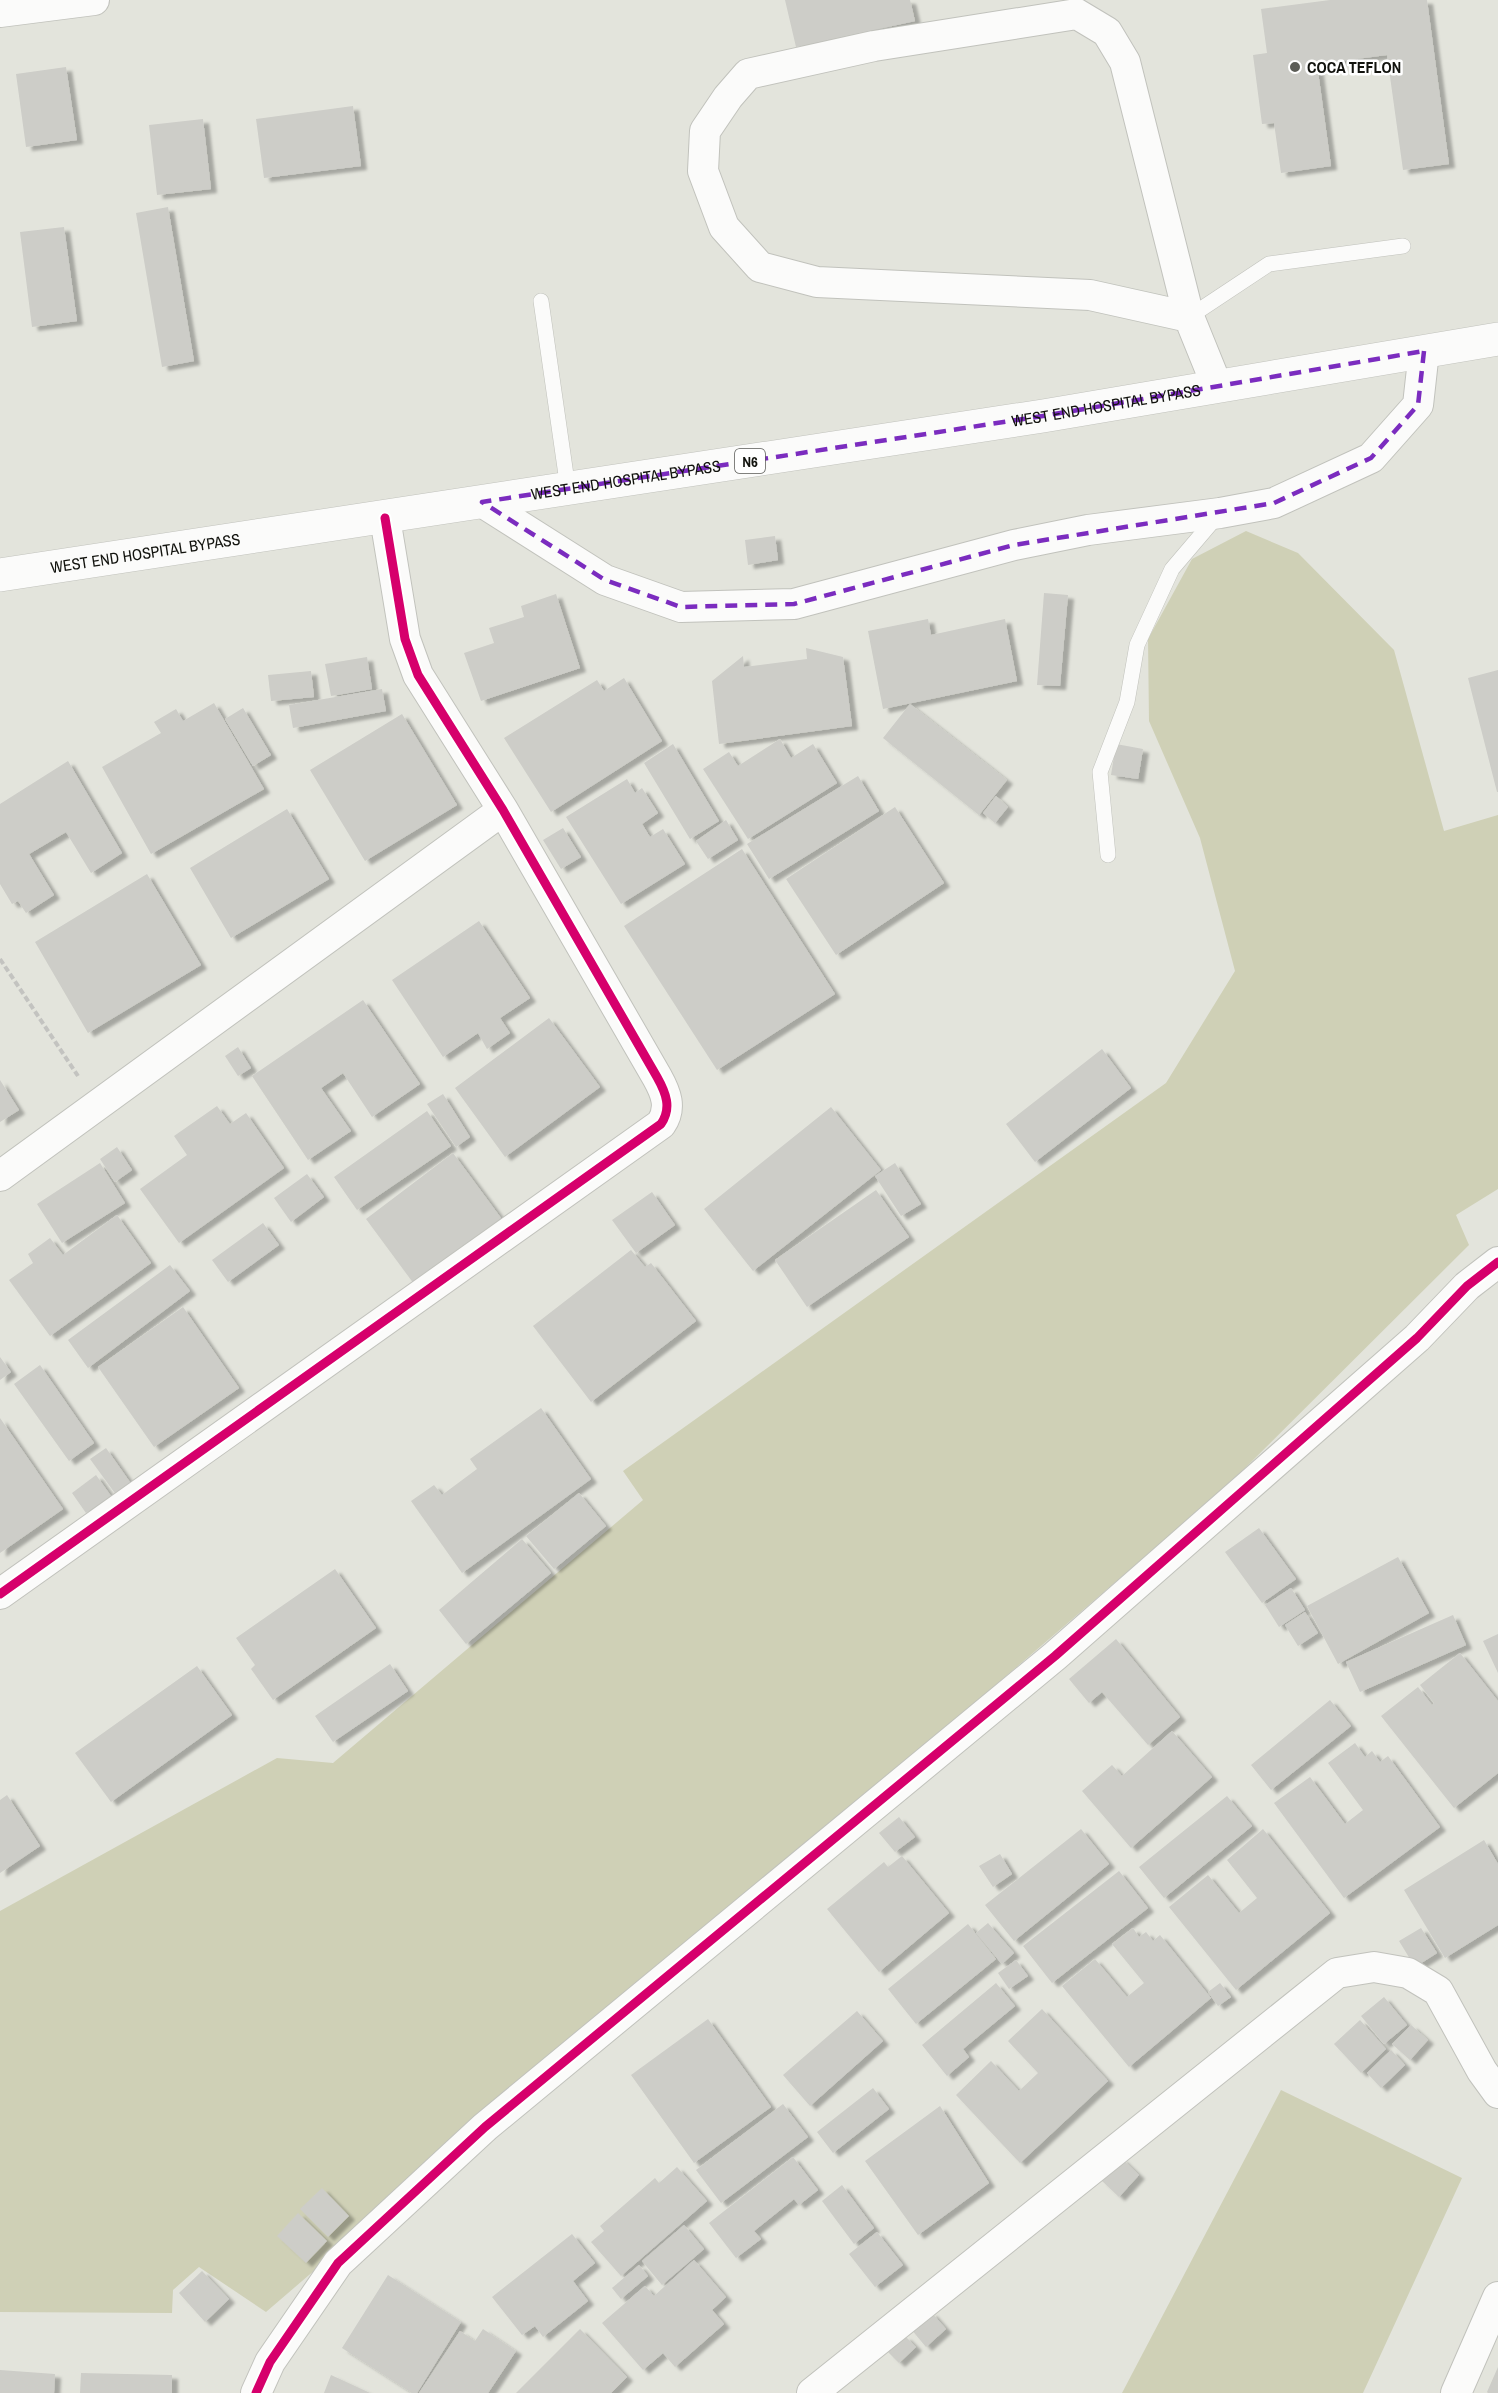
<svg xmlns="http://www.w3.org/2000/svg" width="1498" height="2393" viewBox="0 0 1498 2393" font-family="'Archivo Narrow',sans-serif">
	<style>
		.green { fill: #cfd0b6 }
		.building { fill: #cdcdc8; filter: url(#shadow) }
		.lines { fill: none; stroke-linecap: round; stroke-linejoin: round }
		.lane-casing { stroke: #c1c2bc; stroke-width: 16 }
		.street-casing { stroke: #c1c2bc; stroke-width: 32 }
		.highway-casing { stroke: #c1c2bc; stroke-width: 34 }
		.path { stroke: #c3c3c0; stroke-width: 4; stroke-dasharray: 6 3; stroke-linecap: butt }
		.lane { stroke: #fbfbfa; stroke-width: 15 }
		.street { stroke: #fbfbfa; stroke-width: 30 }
		.highway { stroke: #fbfbfa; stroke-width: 33 }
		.cycleway-casing { stroke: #fff; stroke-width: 13 }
		.cycleway { stroke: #d6006c; stroke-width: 9 }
		.marked { fill: none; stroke: #7b2cbf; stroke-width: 4.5; stroke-dasharray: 12 8; stroke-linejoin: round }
		.poi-dot { fill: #5b5c56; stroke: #fff; stroke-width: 2 }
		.labels { text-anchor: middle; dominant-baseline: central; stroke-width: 5; stroke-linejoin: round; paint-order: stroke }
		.shield { fill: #fff; stroke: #595a56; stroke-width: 1.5 }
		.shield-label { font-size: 15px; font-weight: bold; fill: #12130e }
		.poi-label { font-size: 16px; font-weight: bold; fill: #12130e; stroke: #fff; text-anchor: start }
		.street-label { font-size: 16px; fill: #12130e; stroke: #fff }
	</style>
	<defs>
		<filter id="shadow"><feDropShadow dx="6" dy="4" stdDeviation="1.5" flood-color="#0004"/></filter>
	</defs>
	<rect width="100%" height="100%" fill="#e3e4dc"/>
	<path class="green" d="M1246,531L1298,553L1394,650L1444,831L1498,815V1189L1456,1215L1469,1245L1226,1487L266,2312L199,2267L173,2290L172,2313L0,2312V1911L277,1758L333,1763L643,1500L623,1471L1166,1083L1235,971L1200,838L1149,721L1148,639L1192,559Z
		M1281,2090L1462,2178L1363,2393H1122Z"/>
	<path class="building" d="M785,0H910L915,21L796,47Z
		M1330,0H1427L1449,164L1403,170L1387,55L1317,64L1331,166L1281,173L1274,123L1262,124L1253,55L1267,53L1261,9Z
		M66,67L77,140L26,147L16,74Z
		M353,106L361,166L264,178L256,119Z
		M203,119L211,189L157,195L149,125Z
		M168,207L194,361L162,367L136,213Z
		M64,227L77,321L32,327L20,232Z
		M775,536L778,560L748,565L745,540Z
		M1044,593L1068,595L1060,686L1037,685Z
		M556,594L580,668L481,701L464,653L494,643L489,628L524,617L521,606Z
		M928,619L931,635L1005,619L1017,681L883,709L868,631Z
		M806,648L843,657L852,726L719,744L712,681L743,656L744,667L807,659Z
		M367,657L372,689L331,696L325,664Z
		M1498,670V792H1497L1468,678Z
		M311,671L314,697L271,701L268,675Z
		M624,678L662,741L551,812L504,738L597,680L604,691Z
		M382,689L386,711L293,728L289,705Z
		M214,703L264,789L151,854L102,767L161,733L154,722L176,709L183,721Z
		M910,704L1007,780L979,815L883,738Z
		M243,708L271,755L253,766L225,719Z
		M402,714L457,805L365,861L310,770Z
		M780,739L791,758L813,744L837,783L748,839L703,769L729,752L738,766Z
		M673,744L719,821L690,839L644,763Z
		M1116,744L1143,749L1138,779L1111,775Z
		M68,761L122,853L91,873L66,832L29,854L54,895L26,913L18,901L12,904L0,884V804Z
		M858,776L879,811L769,879L747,844Z
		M627,779L635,793L642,788L658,813L642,824L650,837L663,829L685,864L621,904L566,817Z
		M996,796L1008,807L995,823L983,813Z
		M895,807L944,883L836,955L786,879Z
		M287,809L329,879L231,938L190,868Z
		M726,820L738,840L708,859L696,841Z
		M563,828L581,857L561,869L543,840Z
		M742,849L835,994L717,1070L624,926Z
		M147,874L201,965L88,1033L35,942Z
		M479,921L530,998L500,1018L510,1033L487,1049L478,1033L443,1057L392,980Z
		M363,1000L420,1084L372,1117L343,1073L321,1088L351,1131L308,1160L252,1076Z
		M549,1018L600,1087L505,1157L455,1088Z
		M238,1047L251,1068L238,1076L225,1056Z
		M1102,1049L1131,1088L1035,1162L1006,1124Z
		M0,1080L19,1110L0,1122Z
		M443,1094L470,1137L456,1147L427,1104Z
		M217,1106L230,1124L246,1113L284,1168L179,1243L140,1189L187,1155L174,1136Z
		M831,1107L881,1170L753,1271L704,1209Z
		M427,1111L451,1146L357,1210L334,1177Z
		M117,1147L132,1170L115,1182L100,1159Z
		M453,1153L501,1218L414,1284L366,1219Z
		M100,1163L125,1203L62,1243L37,1204Z
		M895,1163L921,1204L901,1216L875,1176Z
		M307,1174L324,1197L291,1222L274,1198Z
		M876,1190L909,1237L807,1307L775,1260Z
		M652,1192L675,1225L636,1253L612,1220Z
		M117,1215L151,1263L50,1336L9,1280L33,1263L28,1254L50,1238L63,1255Z
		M263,1223L279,1245L228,1282L212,1260Z
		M631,1250L645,1267L651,1263L696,1321L591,1402L533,1326Z
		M170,1265L190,1291L88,1368L68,1340Z
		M183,1307L239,1388L154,1447L98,1367Z
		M0,1357L11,1372L0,1380Z
		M40,1365L94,1443L69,1461L14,1384Z
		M541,1408L591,1479L462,1573L411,1501L434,1485L442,1495L477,1469L470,1459Z
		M0,1418L63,1509L0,1553Z
		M106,1448L132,1485L117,1496L90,1459Z
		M96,1475L111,1496L86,1513L72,1493Z
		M579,1493L606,1526L554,1569L526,1536Z
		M1259,1528L1296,1579L1262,1603L1225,1552Z
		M522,1539L551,1573L466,1644L439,1610Z
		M1398,1557L1429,1613L1338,1664L1307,1606Z
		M335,1569L376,1628L273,1700L251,1669L255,1665L236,1638Z
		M1291,1588L1305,1610L1279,1627L1265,1605Z
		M1305,1612L1318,1633L1298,1646L1285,1625Z
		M1453,1615L1466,1645L1360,1692L1346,1662Z
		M1498,1634V1673L1483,1641Z
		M1116,1639L1180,1717L1148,1745L1102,1692L1089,1703L1069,1679Z
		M1460,1653L1498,1701V1773L1454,1808L1381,1716L1418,1687L1432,1705L1434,1703L1420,1685Z
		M390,1664L408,1691L333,1742L315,1716Z
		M197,1666L232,1715L111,1802L75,1753Z
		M1330,1700L1351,1726L1271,1790L1251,1765Z
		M1172,1731L1212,1777L1131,1848L1082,1791L1112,1765L1122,1776Z
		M1355,1743L1365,1757L1372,1751L1380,1762L1388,1756L1440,1827L1344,1898L1274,1803L1310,1777L1345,1824L1363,1810L1328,1763Z
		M7,1795L40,1846L0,1873V1800Z
		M1227,1796L1252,1826L1164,1898L1139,1867Z
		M899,1817L915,1837L895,1852L879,1833Z
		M1081,1829L1109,1864L1014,1941L985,1905Z
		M1263,1829L1330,1913L1236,1990L1169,1907L1208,1875L1239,1913L1257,1898L1227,1860Z
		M1484,1840L1498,1864V1925L1445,1958L1404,1890Z
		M1000,1854L1012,1874L993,1887L979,1866Z
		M902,1856L949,1913L879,1972L827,1909L884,1862L888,1867Z
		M1119,1871L1148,1908L1052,1983L1023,1946Z
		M988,1923L1014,1953L1002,1964L976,1933Z
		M968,1924L996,1959L916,2024L888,1989Z
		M1133,1928L1139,1937L1146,1932L1153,1941L1160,1935L1211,1998L1129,2067L1062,1986L1095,1959L1127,1997L1144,1983L1112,1944Z
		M1421,1928L1437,1953L1415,1967L1399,1941Z
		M1016,1960L1028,1976L1009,1989L998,1973Z
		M996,1983L1015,2006L963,2049L969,2057L947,2076L922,2045Z
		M1220,1983L1231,1997L1218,2006L1208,1992Z
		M1384,1997L1407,2025L1384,2044L1361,2016Z
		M1042,2009L1108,2081L1020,2163L956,2095L991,2061L1019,2091L1038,2073L1008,2041Z
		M857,2011L883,2041L810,2106L783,2075Z
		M708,2019L771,2107L694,2163L631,2075Z
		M1360,2020L1386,2049L1361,2073L1334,2044Z
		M1411,2025L1428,2040L1410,2060L1392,2044Z
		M1391,2050L1405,2065L1381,2088L1367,2073Z
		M873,2088L889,2109L833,2153L817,2132Z
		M783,2104L808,2137L721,2203L696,2170Z
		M940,2106L989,2183L918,2235L865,2161Z
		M793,2157L818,2190L799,2205L794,2199L754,2231L761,2239L736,2258L709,2223Z
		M1121,2158L1139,2175L1119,2197L1101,2180Z
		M677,2167L707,2201L621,2276L591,2242L604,2231L600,2226L655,2178L659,2183Z
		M842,2185L874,2228L854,2244L822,2201Z
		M322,2188L349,2216L328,2237L300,2209Z
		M298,2213L327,2241L306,2263L277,2236Z
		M684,2225L704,2249L662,2285L642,2261Z
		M877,2232L903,2265L875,2287L849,2254Z
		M572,2234L595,2263L573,2281L588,2301L543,2337L535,2326L522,2335L492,2297Z
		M694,2260L726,2297L712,2310L724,2324L675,2367L663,2353L643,2370L602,2323L645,2286L654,2296Z
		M639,2265L648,2276L621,2299L612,2288Z
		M202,2271L229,2299L205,2322L179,2293Z
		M388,2275L461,2322L417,2393H412L342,2348Z
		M931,2312L946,2329L926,2347L911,2329Z
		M483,2329L516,2351L488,2393H419L460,2331L475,2341Z
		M580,2329L627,2377L611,2393H516Z
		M905,2336L916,2347L899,2363L888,2352Z
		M1498,2367V2393H1488L1487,2392Z
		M0,2370L55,2374L54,2393H0Z
		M81,2373L172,2375V2393H80Z
		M331,2375L370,2393H324Z"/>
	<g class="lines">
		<g class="lane-casing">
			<path id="lane" d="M541,301L568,489
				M1189,317L1269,264L1403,246
				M1108,855L1100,772L1127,702L1137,645L1172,569L1218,515"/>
		</g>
		<g class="street-casing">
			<path id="street" d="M0,12L94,0
				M1189,317L1090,295L817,282L760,267L724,227L703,171L705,131L728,97L748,74L874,46L1077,14L1107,32L1125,62L1189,317L1217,386
				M482,502L605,580L681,607L794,604L1014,545L1088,530L1220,513L1274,503L1371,458L1418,405L1424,351
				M0,1176L503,810
				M0,1594L661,1124C672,1108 666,1093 657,1077L503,810L418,675L405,639L385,518
				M256,2393L270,2362L338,2263L485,2127L1055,1656L1417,1338L1467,1286L1498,1262
				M812,2393L1337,1973L1374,1967L1408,1973L1438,1991L1482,2071L1498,2093
				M1456,2393L1498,2297"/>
		</g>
		<g class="highway-casing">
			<g id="highway">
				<path id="s1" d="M0,575L1043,416L1498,339"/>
			</g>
		</g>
		<path class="path" d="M0,959L78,1076"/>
		<use href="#lane" class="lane"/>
		<use href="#street" class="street"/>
		<use href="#highway" class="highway"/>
		<g class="cycleway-casing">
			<path id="cycleway" d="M0,1594L661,1124C672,1108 666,1093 657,1077L503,810L418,675L405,639L385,518
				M256,2393L270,2362L338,2263L485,2127L1055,1656L1417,1338L1467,1286L1498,1262"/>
		</g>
		<use href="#cycleway" class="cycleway"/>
	</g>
	<path class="marked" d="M1424,351L1418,405L1371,458L1274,503L1014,545L794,604L681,607L605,580L482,502L1043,416Z"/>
	<circle class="poi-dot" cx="1295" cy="67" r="6"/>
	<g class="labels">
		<rect class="shield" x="735" y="449" width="30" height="24" rx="4.5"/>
		<g class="shield-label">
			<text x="750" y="461">N6</text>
		</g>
		<g class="poi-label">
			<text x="1307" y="67">COCA TEFLON</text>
		</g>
		<g class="street-label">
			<text stroke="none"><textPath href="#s1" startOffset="1119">WEST END HOSPITAL BYPASS</textPath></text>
			<text stroke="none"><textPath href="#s1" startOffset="633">WEST END HOSPITAL BYPASS</textPath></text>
			<text stroke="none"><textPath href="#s1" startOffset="147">WEST END HOSPITAL BYPASS</textPath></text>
		</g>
	</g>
</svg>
